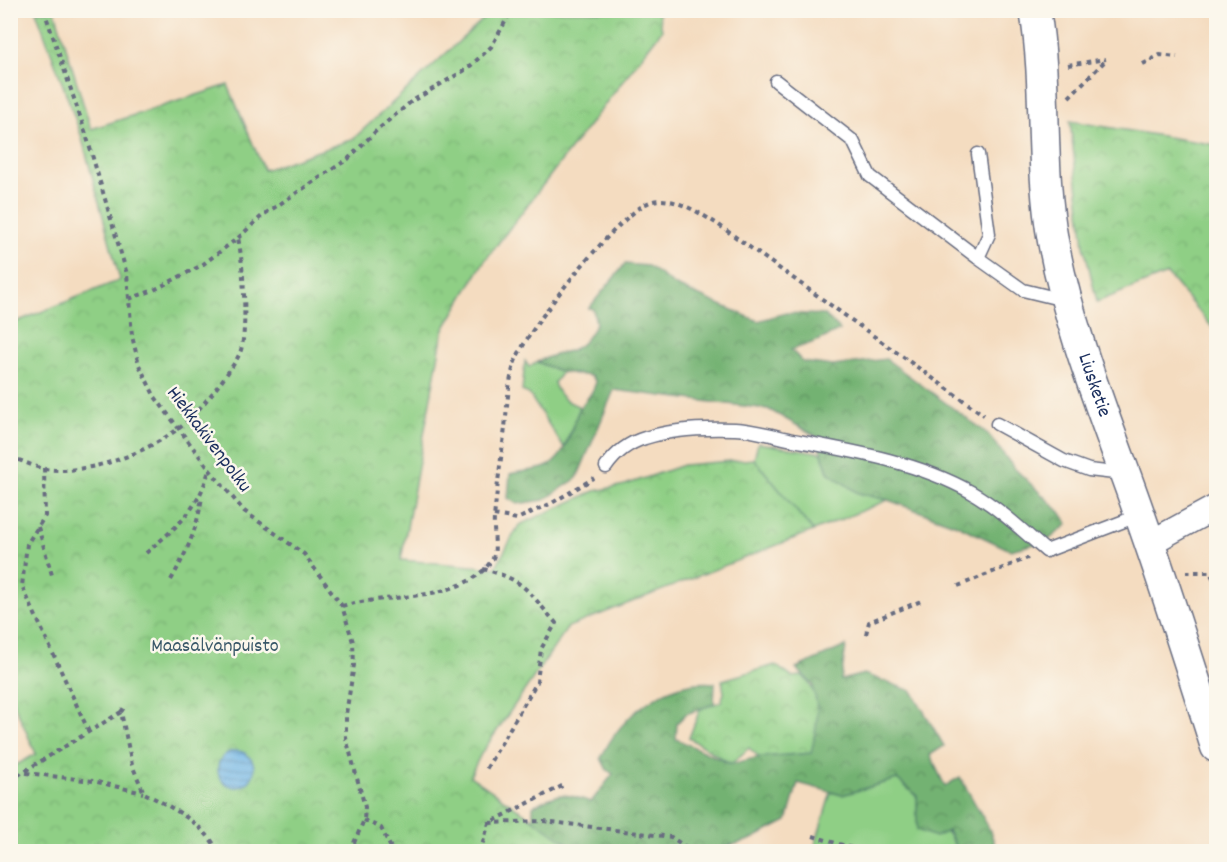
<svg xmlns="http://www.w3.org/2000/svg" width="1227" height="862" viewBox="0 0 1227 862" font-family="Dekko,sans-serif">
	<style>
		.grass { fill: #8fcf85; stroke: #557f72; stroke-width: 1.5 }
		.forest { fill: url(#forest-crowns); stroke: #477068; stroke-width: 1.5 }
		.park { fill: url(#park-crowns); stroke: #557f72; stroke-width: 1.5 }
		.water { fill: url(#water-rules); stroke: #4472a2; stroke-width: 1.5 }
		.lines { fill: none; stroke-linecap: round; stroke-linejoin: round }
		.service-casing { stroke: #676c80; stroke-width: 15 }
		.minor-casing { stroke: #676c80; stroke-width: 27 }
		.tertiary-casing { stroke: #676c80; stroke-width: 33 }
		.path { stroke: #676c80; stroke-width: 4; stroke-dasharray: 4.5 4.5; stroke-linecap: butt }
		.service { stroke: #fff; stroke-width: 12 }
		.minor { stroke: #fff; stroke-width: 24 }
		.tertiary { stroke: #fff; stroke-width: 30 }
		.labels { text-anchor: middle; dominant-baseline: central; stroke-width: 5; stroke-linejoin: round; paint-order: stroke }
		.street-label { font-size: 20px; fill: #1b2f5e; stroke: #fbf7ec }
		.park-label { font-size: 20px; fill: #385768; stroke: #fbf7ec }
	</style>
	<defs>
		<pattern id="forest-crowns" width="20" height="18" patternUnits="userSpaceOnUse" patternTransform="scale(1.5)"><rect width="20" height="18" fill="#73b272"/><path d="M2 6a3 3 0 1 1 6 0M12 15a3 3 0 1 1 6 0" fill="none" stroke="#5e9161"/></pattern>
		<pattern id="park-crowns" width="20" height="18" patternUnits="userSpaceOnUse" patternTransform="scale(1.5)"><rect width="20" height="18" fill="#8fcf85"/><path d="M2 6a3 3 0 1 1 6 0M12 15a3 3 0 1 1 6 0" fill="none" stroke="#7bb275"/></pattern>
		<pattern id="water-rules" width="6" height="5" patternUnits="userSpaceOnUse" patternTransform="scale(1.5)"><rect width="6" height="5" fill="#6eb5e6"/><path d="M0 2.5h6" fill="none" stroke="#5a94be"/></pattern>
	</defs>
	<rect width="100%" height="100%" fill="#fbf7ec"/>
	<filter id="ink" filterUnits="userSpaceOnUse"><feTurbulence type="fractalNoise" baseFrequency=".0167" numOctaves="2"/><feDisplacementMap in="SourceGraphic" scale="12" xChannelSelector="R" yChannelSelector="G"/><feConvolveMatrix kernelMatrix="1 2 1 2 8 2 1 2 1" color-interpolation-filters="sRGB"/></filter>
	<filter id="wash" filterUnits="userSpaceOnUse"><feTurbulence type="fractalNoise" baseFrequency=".008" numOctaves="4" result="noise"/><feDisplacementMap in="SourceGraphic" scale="24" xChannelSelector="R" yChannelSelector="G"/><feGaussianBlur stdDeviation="1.35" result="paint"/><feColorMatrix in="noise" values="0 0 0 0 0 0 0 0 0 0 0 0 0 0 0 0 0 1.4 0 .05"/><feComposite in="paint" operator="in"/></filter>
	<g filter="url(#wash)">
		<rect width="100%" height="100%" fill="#f4dcc0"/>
		<path class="grass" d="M525,361L529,367L537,362L562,372L554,383C559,398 566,401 580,407L564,448L529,394L522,391Z
			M758,443L822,453L828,472L858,493L888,500L813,531L754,459Z
			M897,779C922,800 943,822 958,851L813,852L831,792L842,795Z"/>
		<path class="forest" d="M625,264L648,266L676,286L758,321L786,313L825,315L840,330L820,340L791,350L803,362L833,366L886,359L988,434L1014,468L1060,512L1068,524L1047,541L1010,550L957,525L888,500L858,493L828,472L816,436L768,409L614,390L577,478L544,500L517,504L508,498L510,474C521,471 532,471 543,468C567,461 570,429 579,410C585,398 591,399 596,382L591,376L562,372L537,362C568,346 578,359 596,323L593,309L589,308Z
			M846,646L841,680L864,674L912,691L944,746L930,755L945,786L960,777L990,830L997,851H958L948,831L935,837L917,830V796L897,779L842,795L798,783L787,821L750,840L707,852L543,851L470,776L533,820V806C559,792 563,792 591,802L613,774L607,770L601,758C621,715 667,678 715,683L714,704L686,714L677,723L676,739L731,764L759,757L811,753L813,685L796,668Z"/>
		<path class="park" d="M36,11H55L91,129L228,85L264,170L353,139L492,11H658L662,30L483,263L443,331L401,560L495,568L519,525L595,491L625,485L683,465L754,459L813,531L568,627L481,754L470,776L579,851L11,852V768L36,754L11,697V324L120,280L81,135Z
			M1070,121L1216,145V332L1167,274L1097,302L1084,246Z
			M775,665L792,677L803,676C824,697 817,727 811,753L759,757L749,748L731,764L689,738L700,709L721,702L724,693L722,680Z"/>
		<path class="water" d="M218 769a18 18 0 1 1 36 0a18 18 0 1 1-36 0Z"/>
	</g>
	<g filter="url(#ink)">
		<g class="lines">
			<g class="service-casing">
				<path id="service" d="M776,81L853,141L870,176L978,258L1023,290L1064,300
					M978,258L989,234L978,154
					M997,424L1064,461L1089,470L1123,474
					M606,467C615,454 628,443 645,438C672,429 707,428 735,429C754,430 774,436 793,440C852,451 918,462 971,492C999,508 1022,530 1046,551L1140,515"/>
			</g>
			<g class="minor-casing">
				<path id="minor" d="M1150,543L1216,507"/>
			</g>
			<g class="tertiary-casing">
				<g id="tertiary">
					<path id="s1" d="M1035,10C1048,87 1039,165 1053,241C1070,333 1107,422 1138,510C1166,588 1191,668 1216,747"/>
				</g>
			</g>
			<path class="path" d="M44,10L85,131L127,274L132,336L139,365L155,397L209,469L244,511L304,554L342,606L353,642L354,665L346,714V738L365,807L364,820L350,852
				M1143,64L1160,55L1177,57
				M1068,65L1106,59
				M1069,97L1107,59
				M129,299L154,290L202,265L238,238L263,215L348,159L376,131L412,101L467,69L491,47L512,10
				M10,457C21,460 34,467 45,469C89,475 143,454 178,429C194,418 230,373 239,355C249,337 243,259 238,238
				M44,468L45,516L27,544L22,586L89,732
				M494,515L517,519L552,503L594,478
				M38,527L52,575
				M146,553C177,526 198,511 209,470
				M483,569C526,580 528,592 556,623L541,649L537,682L485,771
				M1186,572H1210L1216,584
				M171,580C187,552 197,529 202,497
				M958,586L1028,558
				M342,606C386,593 466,604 493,558C497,550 493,529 494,518C497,488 501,458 505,428C507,407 508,385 514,365C522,334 623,207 653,201C674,196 699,213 716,223L984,415
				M866,634L869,622L921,601
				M121,712L125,706
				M26,773L93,781L143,793
				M10,780L121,712L132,765L144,793C169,806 206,824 218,852
				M364,820L381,828L393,852
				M489,823L544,821L671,837L693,852
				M813,836L865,852
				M480,852L489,823L564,785"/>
			<use href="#service" class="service"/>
			<use href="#minor" class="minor"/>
			<use href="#tertiary" class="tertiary"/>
		</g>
	</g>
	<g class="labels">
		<g class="street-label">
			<text stroke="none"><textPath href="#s1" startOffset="382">Liusketie</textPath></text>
			<text transform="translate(208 440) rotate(53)">Hiekkakivenpolku</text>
		</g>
		<g class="park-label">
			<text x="215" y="647">Maasälvänpuisto</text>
		</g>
	</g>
	<rect width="1227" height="862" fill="none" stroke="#fbf7ec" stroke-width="36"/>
</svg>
